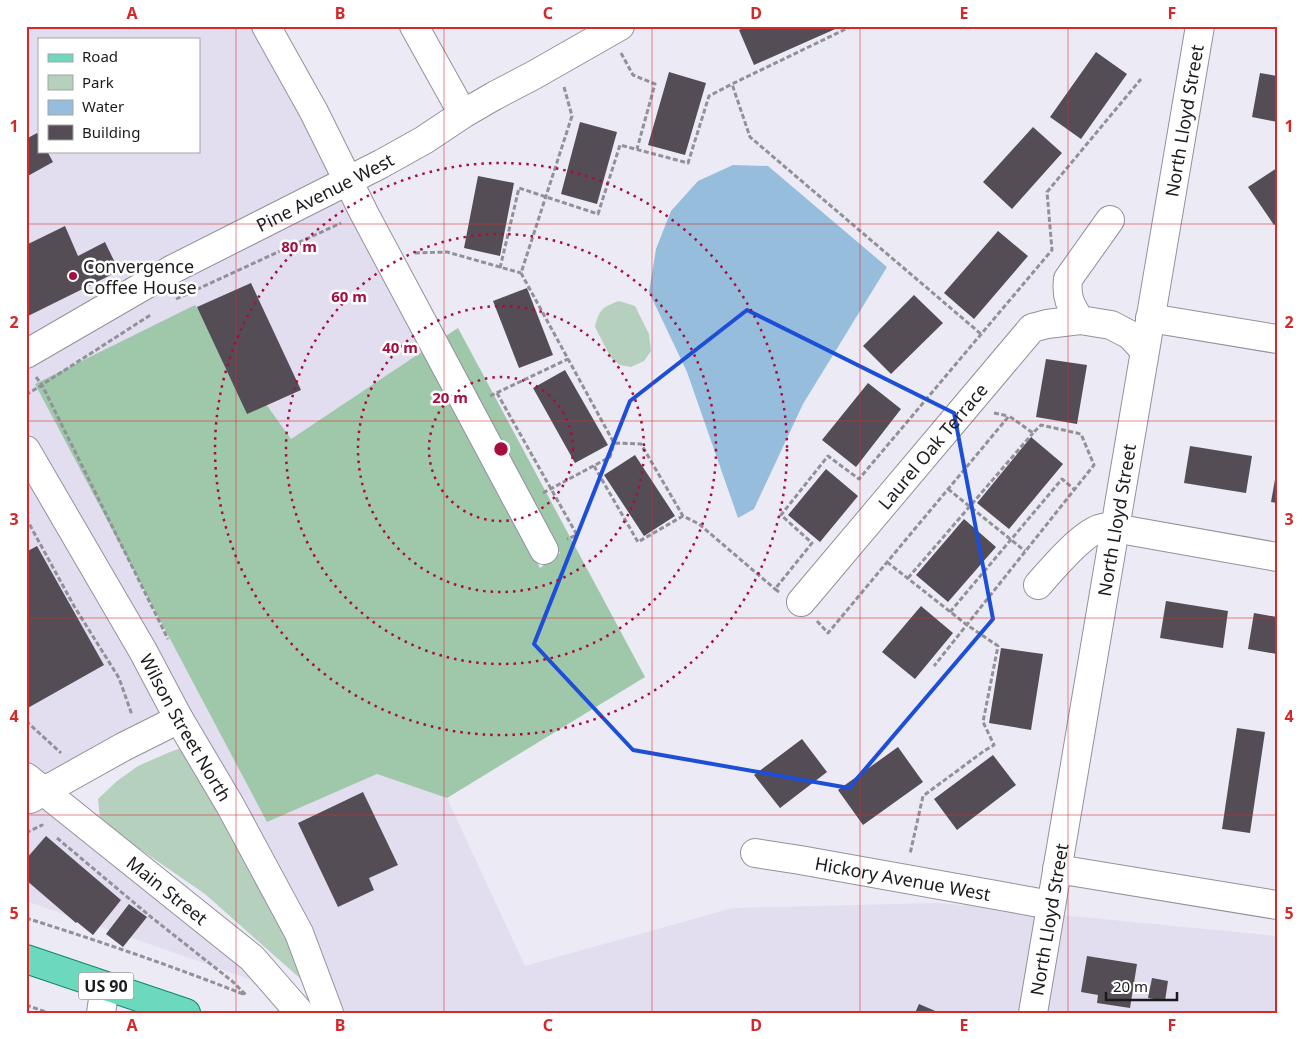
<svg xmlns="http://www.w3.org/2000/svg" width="1303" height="1039" viewBox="0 0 1303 1039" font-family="'Noto Sans',sans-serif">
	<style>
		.built { fill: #e2def0; fill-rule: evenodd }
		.green { fill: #b5d0bc }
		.forest { fill: #9fc7aa }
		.water { fill: #96bedc }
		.building { fill: #544d55 }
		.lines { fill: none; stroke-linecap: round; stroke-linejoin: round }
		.minor-casing { stroke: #94919c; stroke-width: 30 }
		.major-casing { stroke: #108668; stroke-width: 30 }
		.path { stroke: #929199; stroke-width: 3; stroke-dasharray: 5 2.5; stroke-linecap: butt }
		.minor { stroke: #fff; stroke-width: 28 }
		.major { stroke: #6cd9bc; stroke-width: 28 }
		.marked { fill: none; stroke: #1d4ed8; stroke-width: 4; stroke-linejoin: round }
		.grid { fill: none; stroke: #d62828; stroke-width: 1; stroke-opacity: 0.55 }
		.ring { fill: none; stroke: #a60e40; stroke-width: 2.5; stroke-dasharray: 2.5 5 }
		.poi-dot { fill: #a60e40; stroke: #fff; stroke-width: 2 }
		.labels { text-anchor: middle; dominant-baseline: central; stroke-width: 5; stroke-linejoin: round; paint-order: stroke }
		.shield { fill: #fff; stroke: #5f5f62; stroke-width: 1 }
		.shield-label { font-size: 16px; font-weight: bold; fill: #1b1b1f }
		.street-label { font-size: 18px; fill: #1b1b1f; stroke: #fff }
		.poi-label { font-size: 18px; fill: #1b1b1f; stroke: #fff; text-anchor: start }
		.centre { fill: #a60e40; stroke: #fff; stroke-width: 2.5 }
		.ring-label { font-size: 15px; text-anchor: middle; font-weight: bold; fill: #a60e40; stroke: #fff; stroke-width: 5; stroke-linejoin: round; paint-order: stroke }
		.neatline { fill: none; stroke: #d62828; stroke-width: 2 }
		.grid-label { font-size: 16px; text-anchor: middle; font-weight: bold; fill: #d62828 }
	</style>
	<rect width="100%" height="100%" fill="#eceaf5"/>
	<path class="built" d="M26,26H251L304,120L330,175L26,339ZM39,39H199V151H39Z
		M342,199L423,351L291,439L195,305L267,822L377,774L447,798L525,966L733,908L939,903L989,908L1037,916L1021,1013H343L310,925L190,712L186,701H184L26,425V370L175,282Z
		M26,476L133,659L161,713L46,775L26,760Z
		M43,808L244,969L255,981L26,901V816Z
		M1061,915L1277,936V1013H1045Z"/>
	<path class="green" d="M619,301L635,306L649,334L651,351L644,361L631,367L620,365L611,358L595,327C599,310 602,307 619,301Z
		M187,746L272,885L303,981L205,894L134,845L100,818L98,799L117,781L138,766L170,752Z"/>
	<path class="forest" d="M195,305L291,439L423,351L540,568L560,553L444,337L458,328L645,677L447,798L377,774L267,822L35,384Z"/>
	<path class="water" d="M733,165L768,166L887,267L803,404L754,509L738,518L687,372L649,292L656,249L671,211L698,181Z"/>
	<path class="building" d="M747,26H842L754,65L739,30Z
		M1096,52L1127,74L1081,139L1050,117Z
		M669,72L706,83L685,155L648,145Z
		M1260,73L1277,76V122L1252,117Z
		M580,122L617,132L597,204L561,194Z
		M1033,127L1062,153L1012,209L983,182Z
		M37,133L39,136V151H47L53,162L26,177V139Z
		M1277,168V223L1274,225L1248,187Z
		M478,176L514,183L500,256L464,248Z
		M65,226L78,256L105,242L119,271L26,317V245Z
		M998,231L1028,256L974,319L944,293Z
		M251,283L301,390L247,414L197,307Z
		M527,288L553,355L519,368L493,301Z
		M914,295L943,323L891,374L863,346Z
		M1046,359L1087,365L1077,424L1036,417Z
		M565,370L608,445L575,463L533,388Z
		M868,383L901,409L856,467L822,440Z
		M1031,437L1063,464L1009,529L977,503Z
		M1190,446L1252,456L1246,493L1184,483Z
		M635,455L675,516L644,536L604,475Z
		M826,469L858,496L820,542L788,515Z
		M1276,474H1277V503L1271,502Z
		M964,519L996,547L948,602L916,575Z
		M37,546L104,665L26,709V552Z
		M1166,601L1228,611L1223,648L1160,638Z
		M921,606L953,633L915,679L882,652Z
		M1254,613L1277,617V654L1248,649Z
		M1001,648L1043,654L1031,730L989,723Z
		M1237,728L1265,732L1250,833L1222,829Z
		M802,739L827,772L780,808L754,775Z
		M898,747L923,782L863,825L838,790Z
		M993,755L1016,785L957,830L934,799Z
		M363,792L398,865L369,878L374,890L338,907L298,823Z
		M46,836L121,900L93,935L77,922L76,923L26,880V859Z
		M129,904L147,917L123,947L106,934Z
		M1087,956L1137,964L1130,1008L1097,1003L1098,995L1081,992Z
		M1152,978L1168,981L1165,1001L1148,998Z
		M919,1004L940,1013H915Z"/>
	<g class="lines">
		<g class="minor-casing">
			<g id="minor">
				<path d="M266,26L314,112L364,213L544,550"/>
				<path d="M414,26L463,114"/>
				<path d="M1110,220L1068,279C1066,297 1070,305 1080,320L1111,325L1130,335L1144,350"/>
				<path d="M1150,318L1277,339"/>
				<path id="s1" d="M26,354L171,270L381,164L424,140L463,114L494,96L534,75L620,26"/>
				<path id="s2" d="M26,450L143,651L179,719L230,805L299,933L329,1013"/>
				<path d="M1038,585C1051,570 1084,531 1102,528C1106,527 1111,528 1114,528L1277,557"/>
				<path id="s3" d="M801,602L1032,328L1047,324L1080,320"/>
				<path id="s4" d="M26,777L252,958L300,1013"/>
				<path d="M30,799L123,747L179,719"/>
				<path id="s5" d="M755,853L800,860L1051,905"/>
				<path d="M1057,869L1277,905"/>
				<path d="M101,1013L105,986"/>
				<path id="s6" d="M1033,1013L1200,26"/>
			</g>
		</g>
		<g class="major-casing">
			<path id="major" d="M26,959L186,1013"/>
		</g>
		<path class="path" d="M852,26L732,84L750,137L981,334
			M621,53L633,75L655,84L637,149
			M564,87L572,116L521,273L614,443L641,444L683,516L699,524L775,589
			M415,253L447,252L521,273
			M500,268L519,188L598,214L620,145L688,163L709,96L732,84
			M176,299L341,223
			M36,377L42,385L168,639
			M497,393L577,535L567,539
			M26,395L152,314
			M490,396L568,359
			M994,413L1008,416
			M594,466L638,542L683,516
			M948,489L1025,551
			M543,493L610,457L614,443
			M26,518L74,606L119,678L132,715
			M887,562L967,625L998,646L983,722L994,745L984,751L923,796L910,854
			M908,578L1033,433
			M779,592L775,589L812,543L781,515L828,456L859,479L1052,250L1047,192L1141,79
			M950,612L1062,479L1075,490
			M817,621L828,633L1009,416L1033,433L1041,425L1081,434L1094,465L934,666
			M26,721L61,753
			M26,833L42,825L43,826
			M57,838L151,917L232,981L246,995
			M26,918C99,941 172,966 243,994
			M26,1005L49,1013"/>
		<use href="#minor" class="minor"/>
		<use href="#major" class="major"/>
	</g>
	<path class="marked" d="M747,310L954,413L993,619L849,788L633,750L534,644L630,401Z"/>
	<path class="grid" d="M236,26V1013M444,26V1013M652,26V1013M860,26V1013M1068,26V1013M26,224H1277M26,421H1277M26,618H1277M26,815H1277"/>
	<g class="ring">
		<circle cx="501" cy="449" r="72"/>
		<circle cx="501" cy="449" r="143"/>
		<circle cx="501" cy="449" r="215"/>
		<circle cx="501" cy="449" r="286"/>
	</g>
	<circle class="poi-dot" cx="73" cy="276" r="5"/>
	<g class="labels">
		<rect class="shield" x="78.5" y="972.5" width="55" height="27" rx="4"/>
		<g class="shield-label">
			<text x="106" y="986">US 90</text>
		</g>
		<g class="street-label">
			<text stroke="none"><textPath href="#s6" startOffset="905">North Lloyd Street</textPath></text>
			<text stroke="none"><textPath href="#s1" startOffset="340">Pine Avenue West</textPath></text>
			<text stroke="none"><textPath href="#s3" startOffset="204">Laurel Oak Terrace</textPath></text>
			<text stroke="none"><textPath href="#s6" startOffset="500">North Lloyd Street</textPath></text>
			<text stroke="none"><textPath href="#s2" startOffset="320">Wilson Street North</textPath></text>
			<text stroke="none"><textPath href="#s5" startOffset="150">Hickory Avenue West</textPath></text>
			<text stroke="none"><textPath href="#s4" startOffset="181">Main Street</textPath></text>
			<text stroke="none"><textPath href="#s6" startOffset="95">North Lloyd Street</textPath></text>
		</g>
		<g class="poi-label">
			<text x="83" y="266">Convergence<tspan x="83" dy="21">Coffee House</tspan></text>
		</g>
	</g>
	<circle cx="501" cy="449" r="8" class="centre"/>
	<g class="ring-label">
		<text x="299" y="252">80 m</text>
		<text x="349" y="302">60 m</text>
		<text x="400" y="353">40 m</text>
		<text x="450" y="403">20 m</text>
	</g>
	<rect width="1303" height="1039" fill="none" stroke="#ffffff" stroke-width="55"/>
	<rect x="38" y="38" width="162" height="115" fill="#ffffff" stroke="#a4a4a5"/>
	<rect x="48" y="54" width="25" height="8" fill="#6cd9bc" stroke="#a4a4a5"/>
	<text x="82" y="62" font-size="15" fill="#1b1b1f">Road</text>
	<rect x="48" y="75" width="25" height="15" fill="#b5d0bc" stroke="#a4a4a5"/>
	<text x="82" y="88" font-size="15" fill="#1b1b1f">Park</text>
	<rect x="48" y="100" width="25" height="15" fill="#96bedc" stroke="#a4a4a5"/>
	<text x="82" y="112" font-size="15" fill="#1b1b1f">Water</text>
	<rect x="48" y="125" width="25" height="15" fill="#544d55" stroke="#a4a4a5"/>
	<text x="82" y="138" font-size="15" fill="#1b1b1f">Building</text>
	<path d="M1106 992v8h71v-8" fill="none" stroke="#1b1b1f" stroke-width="2.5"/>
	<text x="1113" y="992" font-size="15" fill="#1b1b1f" stroke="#ffffff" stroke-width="4" paint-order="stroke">20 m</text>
	<rect x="28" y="28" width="1248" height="984" class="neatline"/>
	<g class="grid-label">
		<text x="132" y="19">A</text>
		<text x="340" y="19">B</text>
		<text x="548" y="19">C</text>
		<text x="756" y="19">D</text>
		<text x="964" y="19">E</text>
		<text x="1172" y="19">F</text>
		<text x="14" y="132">1</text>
		<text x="1289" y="132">1</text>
		<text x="14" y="328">2</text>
		<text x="1289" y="328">2</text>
		<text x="14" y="525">3</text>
		<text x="1289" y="525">3</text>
		<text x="14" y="722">4</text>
		<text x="1289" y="722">4</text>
		<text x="14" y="919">5</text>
		<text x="1289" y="919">5</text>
		<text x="132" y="1031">A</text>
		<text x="340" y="1031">B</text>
		<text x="548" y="1031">C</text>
		<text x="756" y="1031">D</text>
		<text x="964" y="1031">E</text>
		<text x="1172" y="1031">F</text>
	</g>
</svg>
